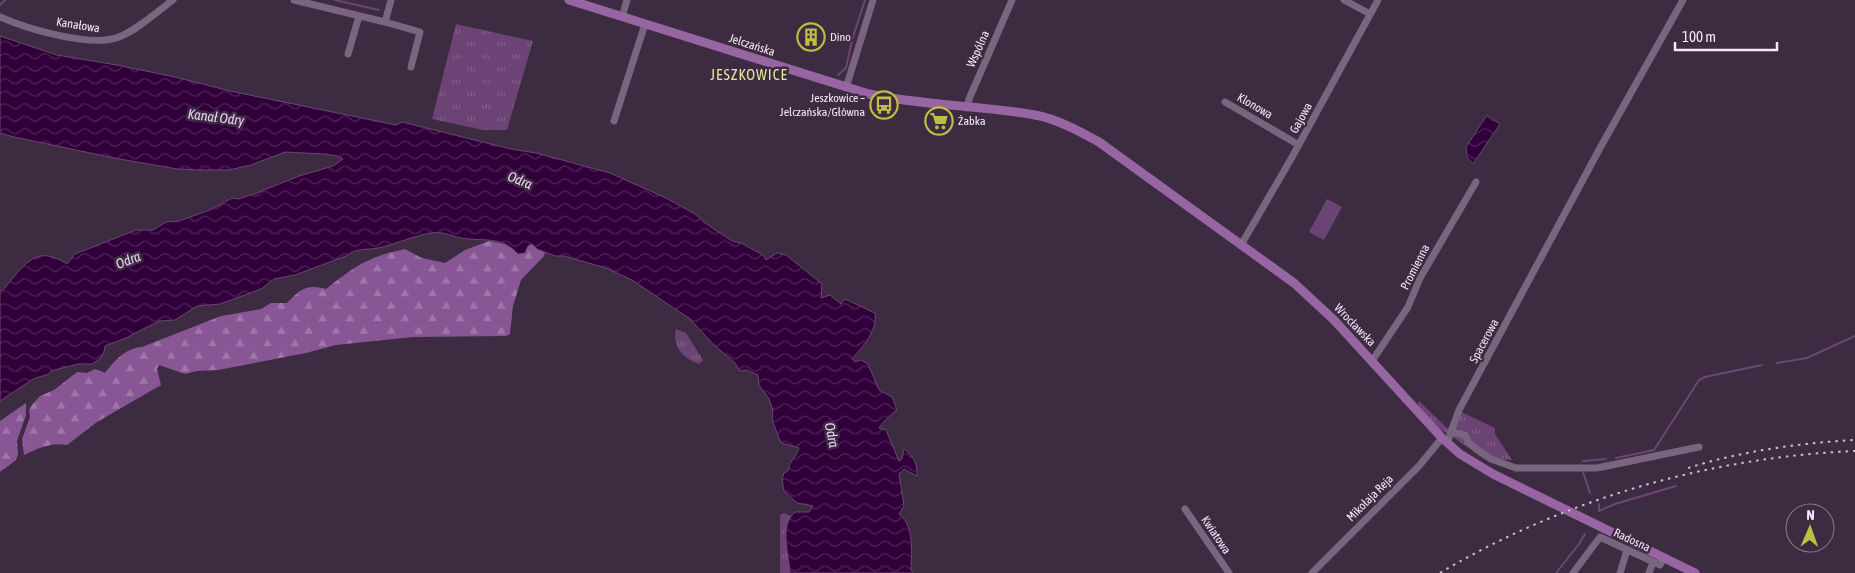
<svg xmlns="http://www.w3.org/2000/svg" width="1855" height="573" viewBox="0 0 1855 573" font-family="'Asap Condensed',sans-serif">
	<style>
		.grass { fill: url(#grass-tufts) }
		.forest { fill: url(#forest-firs) }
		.pitch { fill: #6b4374 }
		.water { fill: url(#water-waves); stroke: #6c4673 }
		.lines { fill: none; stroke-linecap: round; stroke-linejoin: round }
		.stream { stroke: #6c4673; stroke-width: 2 }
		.minor { stroke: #7a657f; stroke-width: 7 }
		.major { stroke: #9665a2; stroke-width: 9 }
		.rail { stroke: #ccbecf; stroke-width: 2; stroke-dasharray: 2.5 5; stroke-linecap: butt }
		.labels { text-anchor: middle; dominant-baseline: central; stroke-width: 5; stroke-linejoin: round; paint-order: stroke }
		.street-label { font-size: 12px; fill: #f4e8f7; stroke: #3d2b42 }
		.poi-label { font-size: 12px; fill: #f4e8f7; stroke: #3d2b42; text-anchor: start }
		.water-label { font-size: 14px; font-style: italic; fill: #eed2f5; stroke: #3d2b42 }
		.quarter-label { font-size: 15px; letter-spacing: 1px; fill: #e6e899; stroke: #3d2b42 }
	</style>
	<defs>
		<pattern id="grass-tufts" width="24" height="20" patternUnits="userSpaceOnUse" patternTransform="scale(1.25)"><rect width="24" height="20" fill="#6b4374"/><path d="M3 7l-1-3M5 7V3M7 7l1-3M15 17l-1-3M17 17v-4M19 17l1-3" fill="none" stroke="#815e89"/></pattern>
		<pattern id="forest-firs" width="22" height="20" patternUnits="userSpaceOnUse" patternTransform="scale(1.25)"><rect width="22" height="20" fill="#885694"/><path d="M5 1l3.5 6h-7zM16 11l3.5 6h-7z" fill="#9f76a9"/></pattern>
		<pattern id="water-waves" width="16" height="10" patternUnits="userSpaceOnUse" patternTransform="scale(1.25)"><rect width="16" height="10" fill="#31003b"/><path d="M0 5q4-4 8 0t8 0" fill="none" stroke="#4f2558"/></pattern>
	</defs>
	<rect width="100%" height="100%" fill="#3d2b42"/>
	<path class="grass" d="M456,24L533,41L507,130H483L432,119Z
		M676,329L686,333L703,360L699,364C683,358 672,347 676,329Z
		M1419,401L1448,429L1457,410L1495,428V434L1512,460L1483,458L1447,433L1439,429L1421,409L1418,404Z
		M784,513L791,516C782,534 789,554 790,573H780V515Z"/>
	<path class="forest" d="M489,241C503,243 518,250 532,244L537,249L545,252L544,256L521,280L513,306L510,334L506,336L413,337L336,345L306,353L218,370L197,371L185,374L159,365L157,369L161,385L97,422L67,445C51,442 39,448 24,455L22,439L30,417L29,410L32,405L40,396L54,390L77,372L87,373L95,369L105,373C115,360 126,348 142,347L221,316L261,309L271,303H287C301,289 306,284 326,289C355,266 368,257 405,249L422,258L445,263L465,250Z
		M26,403V415L17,441L18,454L16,460L0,472V421Z"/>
	<path class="pitch" d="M1327,199L1342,207L1324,240L1309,232Z"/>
	<path class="water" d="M0,36L57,55L117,65L175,77L230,91L396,125L402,122L511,149L536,153L610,173L666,198L695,214L705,223L732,241L741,243L763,255L766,260L777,253L786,255L822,284L821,298L830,295L841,304L845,299L875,313C877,332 864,345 852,359L855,362L861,360L868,364L879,390L892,397L897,410C892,413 881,424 879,428L886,430L899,461L902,459L904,449C913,455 918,465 917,476L904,469L899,474L904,506L899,514C915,526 911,551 911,569L913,573H790C789,554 779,526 795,512H809L813,506L797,503L784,491L782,479L784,473L788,471C790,459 797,457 799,448L781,443L772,420L773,411L769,399L759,385L758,375L746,370L740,371L735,363L714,345L690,319L632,280L606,268L564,256H555L537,249L532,244L528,246L525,253L518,254C501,235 483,242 461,238C451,236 442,231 431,233C413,236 396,244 378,248C367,250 355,248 346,256L295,275L274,279L261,289L220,304L197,306L175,320L159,321L126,338L105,346L104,352L100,359L92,364H78L51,371L49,374L33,379L0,401V291L3,290C22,268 35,242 67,264L75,254L136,230H153L166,222L179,221L210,210L232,198L238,199L254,194L299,176L333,166L343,159L338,156L323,154L285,152L251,165L229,170H198L177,169L114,158L14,137L0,133Z
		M1487,115L1500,124L1473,164L1467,157L1466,147Z"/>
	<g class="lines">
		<path class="stream" d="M335,0L379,10
			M0,5L5,0
			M838,75L846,68L852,40L865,0
			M1777,363L1807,358L1855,336
			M1616,458L1654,450L1699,380L1705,377L1762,365
			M1583,461L1606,459
			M1583,472L1590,493
			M1599,504V511L1615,504L1676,486
			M1556,573L1579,544L1585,534"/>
		<path class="minor" d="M294,0L385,22L391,0
			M1344,0L1370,14
			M0,17C27,29 92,48 119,37C137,30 157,12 173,0
			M622,17L627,0
			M385,22L420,32L411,67
			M348,54L359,16
			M846,88L873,0
			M1225,102L1299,145
			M967,108L969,99L1012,0
			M614,121L645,24
			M1241,245L1291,159L1378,0
			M1372,361L1408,307L1420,278L1476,182
			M1451,432L1465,435L1469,443L1479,451L1491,459L1516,468H1597L1699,447
			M1447,443L1459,410L1600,148L1683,0
			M1185,509L1229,573
			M1312,573L1419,466L1442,438
			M1573,573L1600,537L1660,565L1664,558
			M1620,573L1627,550
			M1649,573L1653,562"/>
		<path class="major" d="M569,0L869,94C924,106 980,105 1035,115C1057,119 1079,131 1099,142L1294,283L1334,320L1442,438L1460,454L1493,474L1695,573"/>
		<path class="rail" d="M1688,468C1742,451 1799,443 1855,440
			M1440,573C1564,499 1711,457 1855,451"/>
	</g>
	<defs>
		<g id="building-ring" transform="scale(1.4375)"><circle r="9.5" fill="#3d2b42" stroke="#bebf42" stroke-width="1.5"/><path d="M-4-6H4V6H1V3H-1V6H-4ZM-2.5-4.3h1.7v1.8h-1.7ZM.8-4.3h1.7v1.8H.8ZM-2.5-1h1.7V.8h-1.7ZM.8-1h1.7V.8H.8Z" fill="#bebf42"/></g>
		<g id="bus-ring" transform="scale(1.4375)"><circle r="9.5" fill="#3d2b42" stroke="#bebf42" stroke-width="1.5"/><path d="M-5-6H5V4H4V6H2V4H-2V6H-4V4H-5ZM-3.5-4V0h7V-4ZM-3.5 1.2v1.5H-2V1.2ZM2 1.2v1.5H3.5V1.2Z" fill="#bebf42"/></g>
		<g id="supermarket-ring" transform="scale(1.4375)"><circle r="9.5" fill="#3d2b42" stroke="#bebf42" stroke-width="1.5"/><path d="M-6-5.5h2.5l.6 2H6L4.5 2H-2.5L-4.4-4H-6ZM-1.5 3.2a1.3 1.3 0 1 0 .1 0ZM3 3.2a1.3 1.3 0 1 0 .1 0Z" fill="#bebf42"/></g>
	</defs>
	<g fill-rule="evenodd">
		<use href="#building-ring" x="811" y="37"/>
		<use href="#bus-ring" x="884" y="105"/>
		<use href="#supermarket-ring" x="939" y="121"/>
	</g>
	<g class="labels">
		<g class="street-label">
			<text transform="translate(78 25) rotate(9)">Kanałowa</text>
			<text transform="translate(752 45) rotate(18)">Jelczańska</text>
			<text transform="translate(978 49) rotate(-66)">Wspólna</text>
			<text transform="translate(1255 106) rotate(30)">Klonowa</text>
			<text transform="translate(1301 118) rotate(-61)">Gajowa</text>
			<text transform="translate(1415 267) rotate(-63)">Promienna</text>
			<text transform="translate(1355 325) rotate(46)">Wrocławska</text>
			<text transform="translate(1484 341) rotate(-62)">Spacerowa</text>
			<text transform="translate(1370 498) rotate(-45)">Mikołaja Reja</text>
			<text transform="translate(1216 535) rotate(56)">Kwiatowa</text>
			<text transform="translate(1632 540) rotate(25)">Radosna</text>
		</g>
		<g class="poi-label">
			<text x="830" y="37">Dino</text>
			<text x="865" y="98" text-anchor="end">Jeszkowice –<tspan x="865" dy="14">Jelczańska/Główna</tspan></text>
			<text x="958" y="121">Żabka</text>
		</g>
		<g class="water-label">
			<text transform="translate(216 117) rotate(7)">Kanał Odry</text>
			<text transform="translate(520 180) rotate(22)">Odra</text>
			<text transform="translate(128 260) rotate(-21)">Odra</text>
			<text transform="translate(832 435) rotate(78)">Odra</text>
		</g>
		<g class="quarter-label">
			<text x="749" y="74">JESZKOWICE</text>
		</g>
	</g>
	<g transform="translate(1810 528) rotate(2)"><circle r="24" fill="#3d2b42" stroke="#86778a"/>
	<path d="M0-4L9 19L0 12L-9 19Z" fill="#bebf42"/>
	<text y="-8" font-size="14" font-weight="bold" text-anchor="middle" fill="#f4e8f7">N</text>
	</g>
	<path d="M1675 42v8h102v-8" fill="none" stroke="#f4e8f7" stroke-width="2.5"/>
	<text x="1682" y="42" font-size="15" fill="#f4e8f7" stroke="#3d2b42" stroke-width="4" paint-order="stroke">100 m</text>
</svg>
